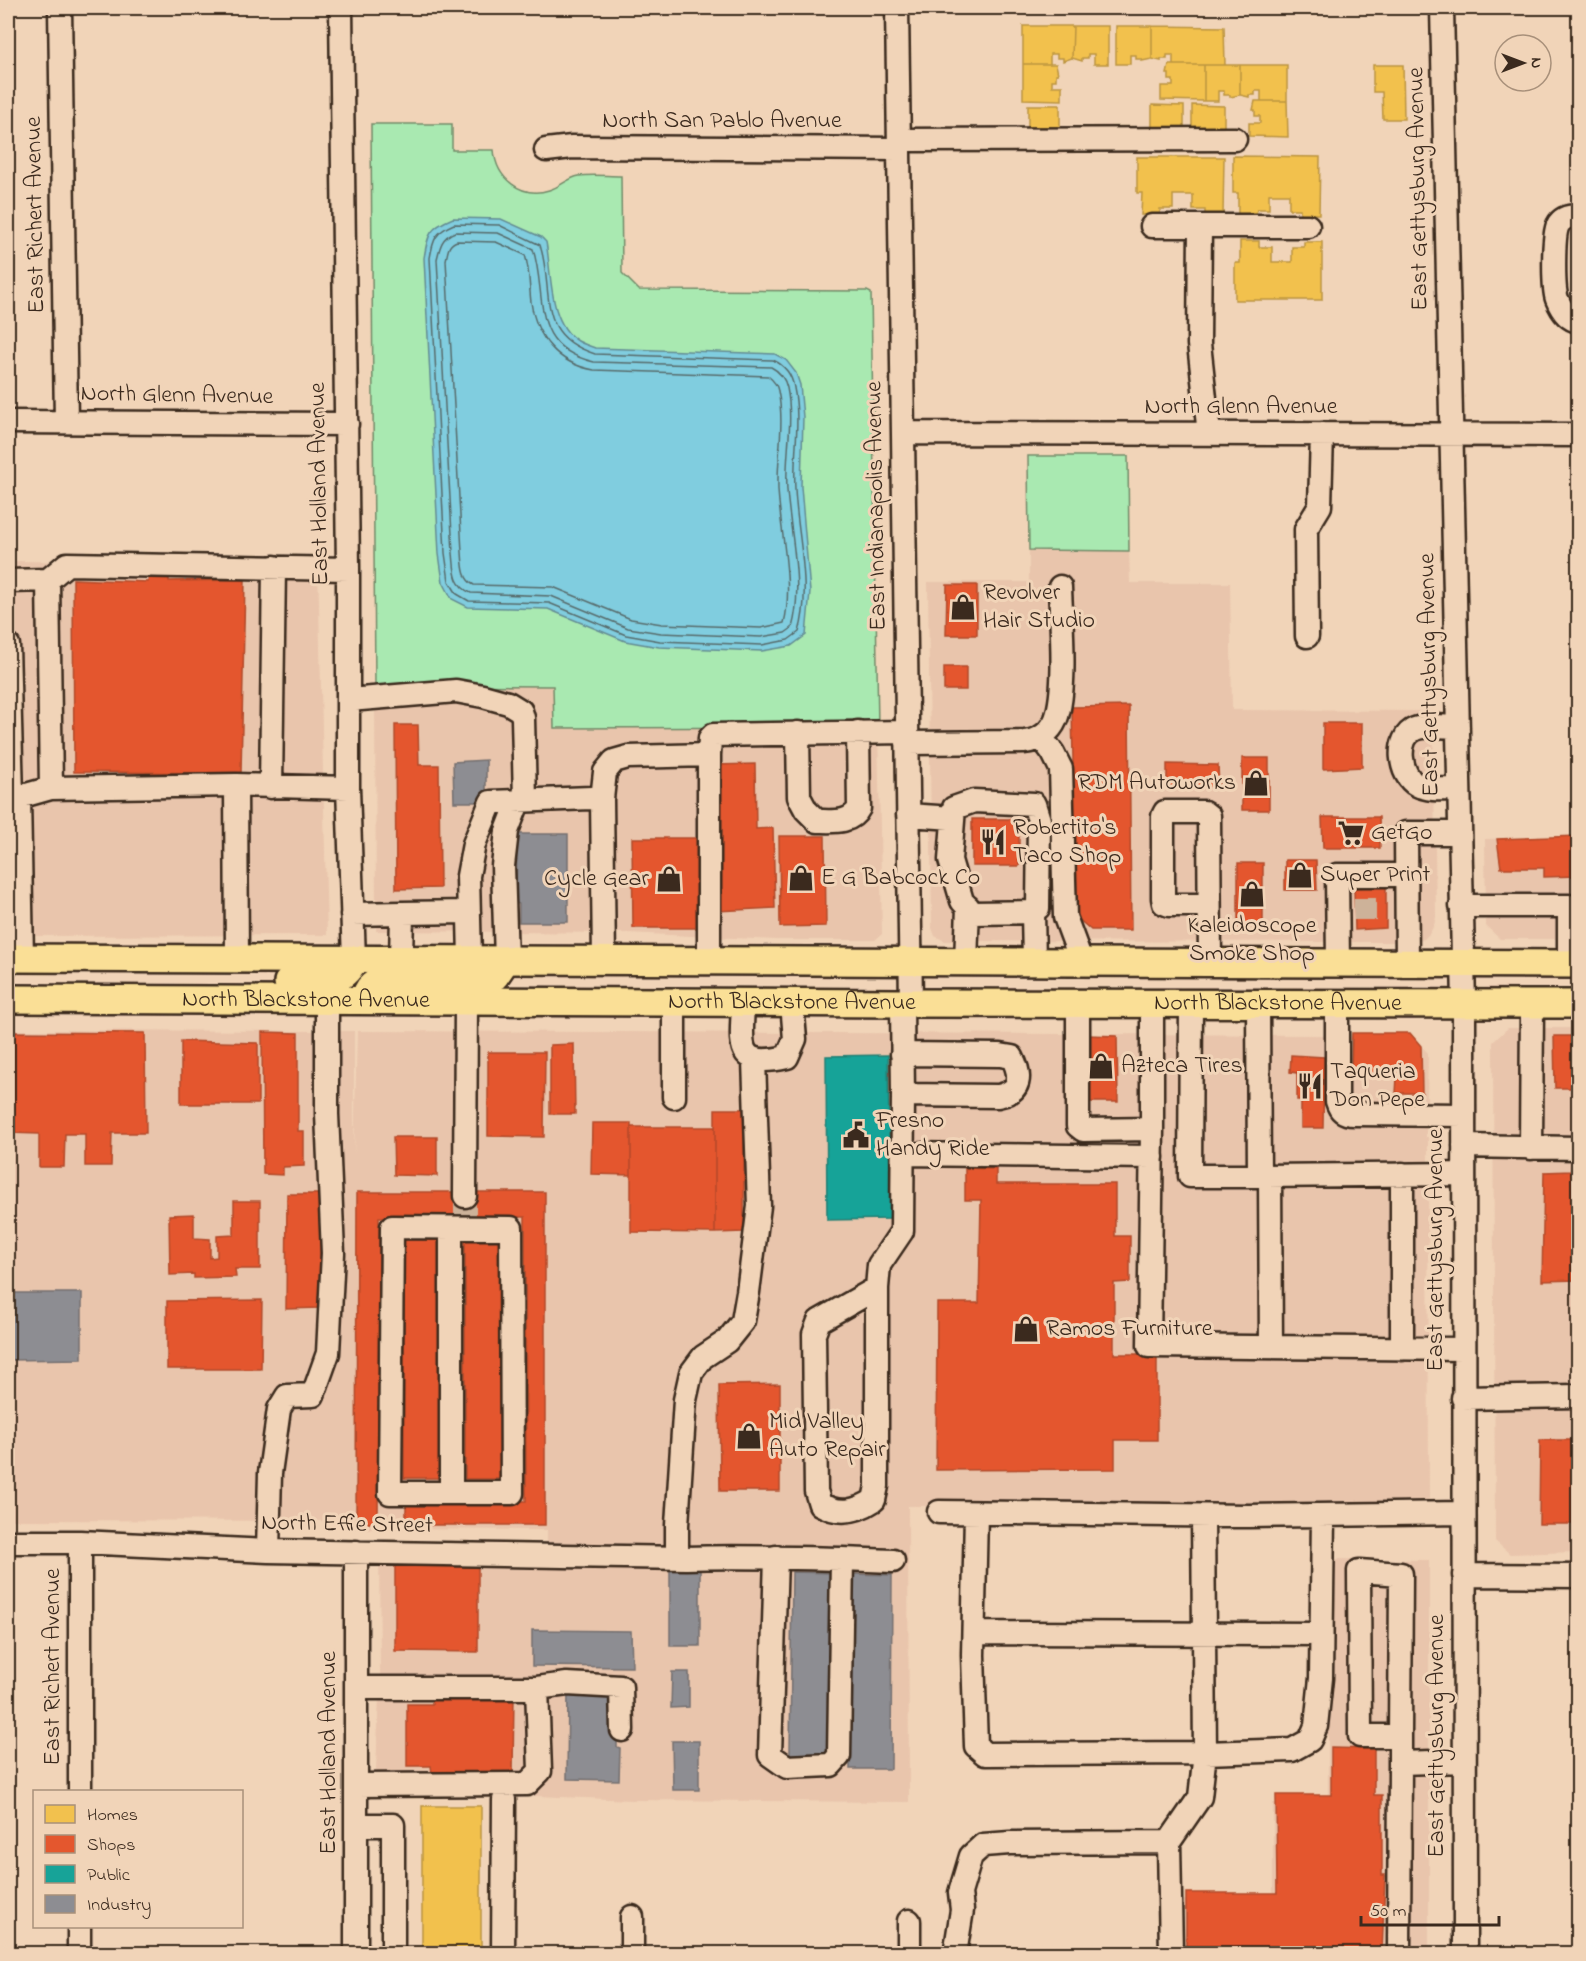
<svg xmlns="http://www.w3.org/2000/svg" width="1586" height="1961" viewBox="0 0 1586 1961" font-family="'Indie Flower',sans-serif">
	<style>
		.built { fill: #e9c5ac }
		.green { fill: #a9e9b1; stroke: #728a68; stroke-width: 1.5 }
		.water { fill: #80cddf; stroke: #648c92; stroke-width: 1.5 }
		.homes { fill: #f2c14e; stroke: #bb9440; stroke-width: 1.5 }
		.shops { fill: #e4572e; stroke: #b14a29; stroke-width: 1.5 }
		.public { fill: #17a398; stroke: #227f73; stroke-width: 1.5 }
		.industry { fill: #8d8d92; stroke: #746f6f; stroke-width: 1.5 }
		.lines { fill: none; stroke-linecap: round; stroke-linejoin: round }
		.shore { stroke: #576b6b; stroke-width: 1.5 }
		.minor-tunnel { stroke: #cdb299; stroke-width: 22; stroke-dasharray: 22 11; stroke-linecap: butt }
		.minor-casing { stroke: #3b2a1e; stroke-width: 27 }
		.major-casing { stroke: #3b2a1e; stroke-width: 32 }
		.minor { stroke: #f1d4b8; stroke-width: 22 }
		.major { stroke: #fadf96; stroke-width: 27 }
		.labels { text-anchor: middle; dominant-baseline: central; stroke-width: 6; stroke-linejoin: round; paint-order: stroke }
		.street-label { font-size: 24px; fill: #3b2a1e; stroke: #f1d4b8 }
		.poi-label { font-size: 24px; fill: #3b2a1e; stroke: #f1d4b8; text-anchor: start }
	</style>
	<rect width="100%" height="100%" fill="#f1d4b8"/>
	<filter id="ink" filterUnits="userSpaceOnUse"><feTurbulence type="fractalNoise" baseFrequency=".0167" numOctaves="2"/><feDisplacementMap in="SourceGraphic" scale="12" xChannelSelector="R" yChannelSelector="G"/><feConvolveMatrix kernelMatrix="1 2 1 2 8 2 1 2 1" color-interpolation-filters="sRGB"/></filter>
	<g filter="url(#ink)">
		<path class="built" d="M1029,550L1129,551L1130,583H1230L1232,710L1433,711L1436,917L1434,925L1430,933L1424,939L1416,942L945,941L935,936L932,928L928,582H1029Z
			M8,561L318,564L327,935L8,936Z
			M375,685L554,686L555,728L878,727L882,934L875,940H777L627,933L376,931Z
			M1578,836V939H1500L1486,926L1485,839Z
			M1508,1028H1578V1552L1510,1554L1495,1541L1493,1042Z
			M8,1030L354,1031V1155L357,1031L1323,1035L1327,1038L1350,1039L1351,1035H1411L1428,1053L1426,1137H1428L1429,1508L908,1506L909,1802L632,1800L491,1794H375L380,1673L379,1547H547V1530L354,1529V1521L8,1520Z
			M1328,1559L1429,1560V1953H1184V1900L1273,1901V1803H1328Z"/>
		<path class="green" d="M371,124H452V150H494C496,178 521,199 549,190C560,187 568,178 579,176C592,174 607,176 621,176L622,273L639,290L867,291L871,293L878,727L554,728L553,686L375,685Z
			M1028,456H1128L1129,551L1029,550Z"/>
		<path class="water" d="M453,218L501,219L541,237L546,242C552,273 548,323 578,341C583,344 590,346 595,348L775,354L786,360L796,373L800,385L803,417L801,487L810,592L806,635L791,646L762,651L659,647L625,641L548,609L468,607L452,599L443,582L439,554L424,258C428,234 429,228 453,218Z"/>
		<path class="homes" d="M1023,26H1073L1072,58L1063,61V58H1057V54H1050V64H1023Z
			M1073,26H1108V64H1094V54H1088V58H1082V61L1072,58Z
			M1116,26H1152V59L1142,61V59H1136V55H1130V64H1116Z
			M1152,26L1224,27L1225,65H1173V55H1167V59H1161V61L1152,59Z
			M1023,64H1056L1058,74H1056V80H1052V86H1062V100L1023,99Z
			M1169,65H1204V101L1161,100V86H1173V80H1169V74H1167Z
			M1204,65H1240V95L1230,97V95H1224V91H1218V101H1204Z
			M1240,65H1287V101H1261V91H1255V95H1249V97L1240,95Z
			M1373,65H1403L1404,119H1383L1382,92H1373Z
			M1255,101H1287L1288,137L1249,136V123H1260V116H1255V110H1253Z
			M1028,105H1060V129H1028Z
			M1152,105L1184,106V130L1152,129Z
			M1192,105L1224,106V130H1192Z
			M1233,156L1320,157L1319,214H1300V209H1289V194H1269V209H1257L1256,214H1238V193H1233Z
			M1137,157H1224L1223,215H1205V210H1193V195H1173V209H1160V215H1141L1142,193H1137Z
			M1240,241H1259V247H1272V262H1292V247H1304V242H1322V300H1235V263H1240Z
			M422,1806H481V1954H422Z"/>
		<path class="shops" d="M150,562H169V581L245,580L241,773L74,772L73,579L148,582Z
			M947,585H977V635H946Z
			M944,667H966V690H944Z
			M1129,706L1131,930H1091L1076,917L1072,707Z
			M1323,723H1362V767L1323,769Z
			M395,725H418L419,765H439L440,888L396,889Z
			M1242,758H1269V810H1242Z
			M755,764L756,829L773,828L775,908L717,911L715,765Z
			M1167,764L1218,765L1219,788L1167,787Z
			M1322,817H1379L1380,848H1323Z
			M972,819H1019V866H972Z
			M779,836H825L826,926L780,927Z
			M1578,836V876L1544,877V868H1501L1497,839Z
			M632,838H701L702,928H633Z
			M1285,860H1316L1317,890H1285Z
			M1238,863H1263V926L1238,927Z
			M1386,886V928L1355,930L1354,888Z
			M8,1032L145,1033L146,1133H112L111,1166H85V1134H65L64,1167H39V1134L8,1133Z
			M262,1032L298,1033V1131H304V1166L283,1167V1175L263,1174Z
			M1352,1033H1410L1421,1046L1422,1093H1396L1397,1077H1351Z
			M1085,1035L1117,1036L1118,1102H1085Z
			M1554,1036H1578V1088H1555Z
			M181,1041L258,1043V1104H181Z
			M574,1044L575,1114H550V1045Z
			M488,1052H545L544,1137L488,1136Z
			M1291,1055L1324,1057L1323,1128H1301V1100H1297V1073L1290,1072Z
			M715,1109H744V1232L715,1233Z
			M592,1123H631V1175L591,1174Z
			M631,1127H715V1233L631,1232Z
			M393,1137H437V1176L394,1175Z
			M1572,1158H1578V1280L1542,1281L1544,1172L1571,1171Z
			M965,1168L996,1169V1184H1115V1236H1130V1282L1114,1283V1354H1157V1440H1115V1469L936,1470L937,1303H979L981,1200H965Z
			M357,1192H545V1525H406V1501H526L525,1217H379L378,1523H356Z
			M287,1194H320V1308L286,1309Z
			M234,1201H260V1269H235L236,1277L194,1278V1274L170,1275L169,1215L194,1214V1238L210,1239V1258L217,1257V1236L234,1235Z
			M404,1240H439V1478H404Z
			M465,1240H499L500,1479H465Z
			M262,1300L261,1369H167V1301Z
			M780,1384V1491H720L719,1385Z
			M1540,1440H1578V1524H1539Z
			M395,1564H478V1652L395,1651Z
			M514,1694L513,1773H432L431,1766H407V1704H432V1695Z
			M1331,1748L1374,1749V1795H1382V1875H1385L1382,1954H1186V1893H1277L1276,1795H1331Z"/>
		<path class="public" d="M888,1055L890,1219L827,1220L826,1056Z"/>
		<path class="industry" d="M486,760V802H454L453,762Z
			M517,834H568V922H519V904L516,903Z
			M8,1293H82V1359L8,1360Z
			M670,1568H700V1646H670Z
			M792,1572L832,1573V1753L790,1754Z
			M851,1574L892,1575L891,1769H850Z
			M532,1630L631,1631L632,1667L532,1666Z
			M672,1672H689V1707L671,1708Z
			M568,1691L617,1696V1747L620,1748L619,1780L567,1779Z
			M672,1741H699V1790H673Z"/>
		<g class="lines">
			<path class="shore" d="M454,224L499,225L540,245C555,292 534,335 595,354L773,360C784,365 792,375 794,388C801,421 793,456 795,489C797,535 812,587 799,632L788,640L762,645L660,641L626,635L549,603L469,601L457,594L449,581L445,553L430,258C433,240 435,232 454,224Z
				M455,232L498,233L533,249C548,297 528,346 594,362L771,367C779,371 785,379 787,388C794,422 785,456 787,490C790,533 804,586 792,628L785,633L761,637L661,633L628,628L551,596L471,593C453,585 455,571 453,553L437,259C440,246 442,237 455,232Z
				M457,241L496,242L525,255C530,270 529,287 531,302C536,337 558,364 594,370L768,376C773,380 777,384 778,391C785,423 777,456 778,489C780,530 794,584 784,623L761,628L662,624L631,619L553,587L474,585C462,579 463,564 462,552L446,260C448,251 448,244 457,241Z"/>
			<path class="minor-tunnel" d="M1354,909H1386
				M465,1196V1218"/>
			<g class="minor-casing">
				<path id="minor" d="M60,8L66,422
					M341,8L348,569V788L354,960
					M897,8L911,1003
					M1442,8L1464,1004L1465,1954
					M899,140L1235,139
					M546,150L572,147L899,149
					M1578,216C1571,216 1562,217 1558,225C1553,235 1553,288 1557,299C1561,309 1567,319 1578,321
					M1152,226H1308
					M1200,226L1199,344L1209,434
					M8,422L347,424
					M903,433L1578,435
					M48,580L67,564L348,569
					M8,581L48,580L51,788L19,797L22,958
					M1307,636L1306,529L1320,506L1322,434
					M8,645L12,797H19
					M349,700L456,691L483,696L508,703L521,711L523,718L525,800
					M1458,727C1445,727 1427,724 1415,729C1395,737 1399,776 1417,785C1429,791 1445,789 1459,789
					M798,733L799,797L806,810L817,821C832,821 851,824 859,808L858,732
					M1041,737L1053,753L1061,769L1065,917L1082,963
					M907,743L1024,742C1038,741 1050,733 1056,719C1067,689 1061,621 1060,587
					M709,755L710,738L713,735L907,732
					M236,785L348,788
					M271,787L274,567
					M51,788L236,785L237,959
					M602,799L605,772L614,761L628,757L709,755V961
					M908,815L953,818
					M1209,905H1169L1164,903L1163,898V816L1165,812H1204L1209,816L1210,963
					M1461,906H1569V964
					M1033,912L973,913L962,901L950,860L954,808L974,801L1034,804L1039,820L1038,908L1033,912L1034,963
					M352,914L402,913
					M401,960L402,913L469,912
					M470,960L468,876L474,844L491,802L591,798L602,799L604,961
					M506,960L503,866L507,831L519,800
					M966,962L968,907
					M1338,964L1337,875H1406
					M1407,964L1406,833H1460
					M743,1003C742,1044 733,1069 787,1057L795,1039L792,1003
					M1078,1004V1126L1083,1130L1152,1129V1004
					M1191,1004L1190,1176H1259L1258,1004
					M1337,1005V1101C1340,1111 1344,1114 1354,1114L1464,1115
					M902,1054L1000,1055L1012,1057C1022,1076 1021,1092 998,1096L903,1095
					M674,1097V1002
					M1152,1129L1149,1346L1464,1349
					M1464,1146L1578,1148
					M1531,1148L1532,1004
					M903,1154L1152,1157
					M1402,1174V1349
					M1259,1176L1464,1174
					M1270,1176L1271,1347
					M465,1196L466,1001
					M392,1227L511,1228L512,1493H390Z
					M451,1228V1493
					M877,1288L819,1321L814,1334L816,1491L820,1504C839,1515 856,1512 874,1500L877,1486V1288L879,1265L902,1231L903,1095L902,1003
					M1463,1398L1578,1396
					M939,1512L1249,1516L1464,1513
					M976,1513L973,1655L976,1746L985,1754L1205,1753L1292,1750L1310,1740L1316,1726L1321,1678L1323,1515
					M8,1542H80L268,1551L686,1558C738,1556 790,1558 842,1559L839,1756L831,1765L787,1767L770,1755L776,1557
					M268,1551L270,1473L279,1409L287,1396L313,1395L328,1353L333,1253L327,1114V1000
					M677,1558V1525L685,1400L691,1373L703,1357L727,1341L743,1321L748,1292L759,1206L754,1060
					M842,1559L893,1561
					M1464,1575L1578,1576
					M974,1633L1321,1634
					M537,1688L567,1684L621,1687L622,1730
					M1400,1763V1736L1401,1574L1359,1571L1360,1736H1400
					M356,1785L527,1784L540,1771L537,1688H356
					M80,1792V1542
					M356,1825H393V1954
					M1169,1842L1200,1797L1205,1753L1203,1516
					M909,1921V1954
					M79,1954V1926
					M356,1954V1552
					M503,1954L504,1800
					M632,1954V1917
					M955,1954L962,1910L960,1893L971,1856L983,1845L1010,1843L1169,1842L1171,1954
					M1399,1954L1400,1763L1464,1761"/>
			</g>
			<g class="major-casing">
				<g id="major">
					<path d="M8,958L1578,964"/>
					<path d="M288,982C315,982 341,988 354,960"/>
					<path id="s1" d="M8,999L902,1003L1578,1004"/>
					<path d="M366,1000C366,986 374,983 387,980L481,981L495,976L506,960"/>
				</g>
			</g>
			<use href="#minor" class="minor"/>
			<use href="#major" class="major"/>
		</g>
	</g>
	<defs>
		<g id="shop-bare" transform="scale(2.07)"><path d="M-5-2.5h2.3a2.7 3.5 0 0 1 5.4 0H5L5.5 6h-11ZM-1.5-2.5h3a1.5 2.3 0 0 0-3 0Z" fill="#3b2a1e" stroke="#f1d4b8" stroke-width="2.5" paint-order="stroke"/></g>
		<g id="supermarket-bare" transform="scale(2.07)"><path d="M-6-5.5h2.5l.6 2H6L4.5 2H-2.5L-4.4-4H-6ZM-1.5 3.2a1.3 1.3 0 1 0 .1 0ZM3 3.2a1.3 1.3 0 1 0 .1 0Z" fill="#3b2a1e" stroke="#f1d4b8" stroke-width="2.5" paint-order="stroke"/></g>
		<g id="restaurant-bare" transform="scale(2.07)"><path d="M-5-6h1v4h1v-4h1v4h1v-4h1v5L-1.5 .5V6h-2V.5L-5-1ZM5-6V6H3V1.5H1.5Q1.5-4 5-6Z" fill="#3b2a1e" stroke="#f1d4b8" stroke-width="2.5" paint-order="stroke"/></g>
		<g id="civic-bare" transform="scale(2.07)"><path d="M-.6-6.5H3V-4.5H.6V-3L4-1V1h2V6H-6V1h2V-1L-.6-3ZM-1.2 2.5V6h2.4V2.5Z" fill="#3b2a1e" stroke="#f1d4b8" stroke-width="2.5" paint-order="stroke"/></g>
	</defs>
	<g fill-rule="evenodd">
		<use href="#shop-bare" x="963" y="607"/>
		<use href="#shop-bare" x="1256" y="783"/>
		<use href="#supermarket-bare" x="1351" y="833"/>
		<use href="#restaurant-bare" x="993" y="842"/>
		<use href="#shop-bare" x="1300" y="875"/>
		<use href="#shop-bare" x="801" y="878"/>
		<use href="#shop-bare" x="669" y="879"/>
		<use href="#shop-bare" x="1252" y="894"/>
		<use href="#shop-bare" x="1101" y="1066"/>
		<use href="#restaurant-bare" x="1310" y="1086"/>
		<use href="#civic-bare" x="856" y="1135"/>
		<use href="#shop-bare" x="1026" y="1329"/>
		<use href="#shop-bare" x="749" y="1436"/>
	</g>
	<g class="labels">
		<g class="street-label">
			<text x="722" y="121">North San Pablo Avenue</text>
			<text transform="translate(1419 189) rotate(-91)">East Gettysburg Avenue</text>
			<text transform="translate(36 215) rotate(-91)">East Richert Avenue</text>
			<text transform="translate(177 396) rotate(1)">North Glenn Avenue</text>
			<text x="1241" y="407">North Glenn Avenue</text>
			<text transform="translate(320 484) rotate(-91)">East Holland Avenue</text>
			<text transform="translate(877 506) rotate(-91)">East Indianapolis Avenue</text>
			<text transform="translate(1430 675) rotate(-91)">East Gettysburg Avenue</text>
			<text stroke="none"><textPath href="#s1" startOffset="298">North Blackstone Avenue</textPath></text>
			<text stroke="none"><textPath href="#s1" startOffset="784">North Blackstone Avenue</textPath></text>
			<text stroke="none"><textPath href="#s1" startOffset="1270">North Blackstone Avenue</textPath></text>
			<text transform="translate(1436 1250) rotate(-90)">East Gettysburg Avenue</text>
			<text transform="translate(347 1525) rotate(1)">North Effie Street</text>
			<text transform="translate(53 1667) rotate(-90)">East Richert Avenue</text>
			<text transform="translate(1437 1736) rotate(-90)">East Gettysburg Avenue</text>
			<text transform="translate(329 1753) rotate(-90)">East Holland Avenue</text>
		</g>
		<g class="poi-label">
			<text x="983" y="593">Revolver<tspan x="983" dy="28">Hair Studio</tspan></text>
			<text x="1236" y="783" text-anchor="end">RDM Autoworks</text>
			<text x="1013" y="828">Robertito's<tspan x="1013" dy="28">Taco Shop</tspan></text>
			<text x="1371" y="833">GetGo</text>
			<text x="1320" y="875">Super Print</text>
			<text x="821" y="878">E G Babcock Co</text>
			<text x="649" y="879" text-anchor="end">Cycle Gear</text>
			<text x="1252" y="926" text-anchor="middle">Kaleidoscope<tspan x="1252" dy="28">Smoke Shop</tspan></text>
			<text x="1121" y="1066">Azteca Tires</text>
			<text x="1330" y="1072">Taqueria<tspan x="1330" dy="28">Don Pepe</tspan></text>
			<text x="876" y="1121">Fresno<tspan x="876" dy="28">Handy Ride</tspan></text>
			<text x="1046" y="1329">Ramos Furniture</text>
			<text x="769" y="1422">Mid Valley<tspan x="769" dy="28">Auto Repair</tspan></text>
		</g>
	</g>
	<rect width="1586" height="1961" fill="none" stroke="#f1d4b8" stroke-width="30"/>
	<rect x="15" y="15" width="1556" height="1931" fill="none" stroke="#3b2a1e" stroke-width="2" filter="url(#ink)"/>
	<rect x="33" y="1790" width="210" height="138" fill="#f1d4b8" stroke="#a8907a" stroke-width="1.5"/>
	<rect x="45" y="1805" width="30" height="18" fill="#f2c14e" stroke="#a8907a" stroke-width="1.5"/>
	<text x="87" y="1820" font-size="18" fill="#3b2a1e">Homes</text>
	<rect x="45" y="1835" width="30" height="18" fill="#e4572e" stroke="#a8907a" stroke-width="1.5"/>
	<text x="87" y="1850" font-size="18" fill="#3b2a1e">Shops</text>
	<rect x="45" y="1865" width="30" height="18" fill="#17a398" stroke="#a8907a" stroke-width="1.5"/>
	<text x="87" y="1880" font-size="18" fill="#3b2a1e">Public</text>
	<rect x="45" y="1895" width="30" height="18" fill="#8d8d92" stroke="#a8907a" stroke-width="1.5"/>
	<text x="87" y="1910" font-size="18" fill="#3b2a1e">Industry</text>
	<g transform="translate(1523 63) rotate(90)"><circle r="28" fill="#f1d4b8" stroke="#a8907a" stroke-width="1.5"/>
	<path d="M0-4.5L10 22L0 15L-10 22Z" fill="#3b2a1e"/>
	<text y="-9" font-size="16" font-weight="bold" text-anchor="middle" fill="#3b2a1e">N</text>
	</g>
	<path d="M1361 1916v9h138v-9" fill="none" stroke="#3b2a1e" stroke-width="3"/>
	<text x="1370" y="1916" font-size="18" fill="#3b2a1e" stroke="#f1d4b8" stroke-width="4.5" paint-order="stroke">50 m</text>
</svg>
